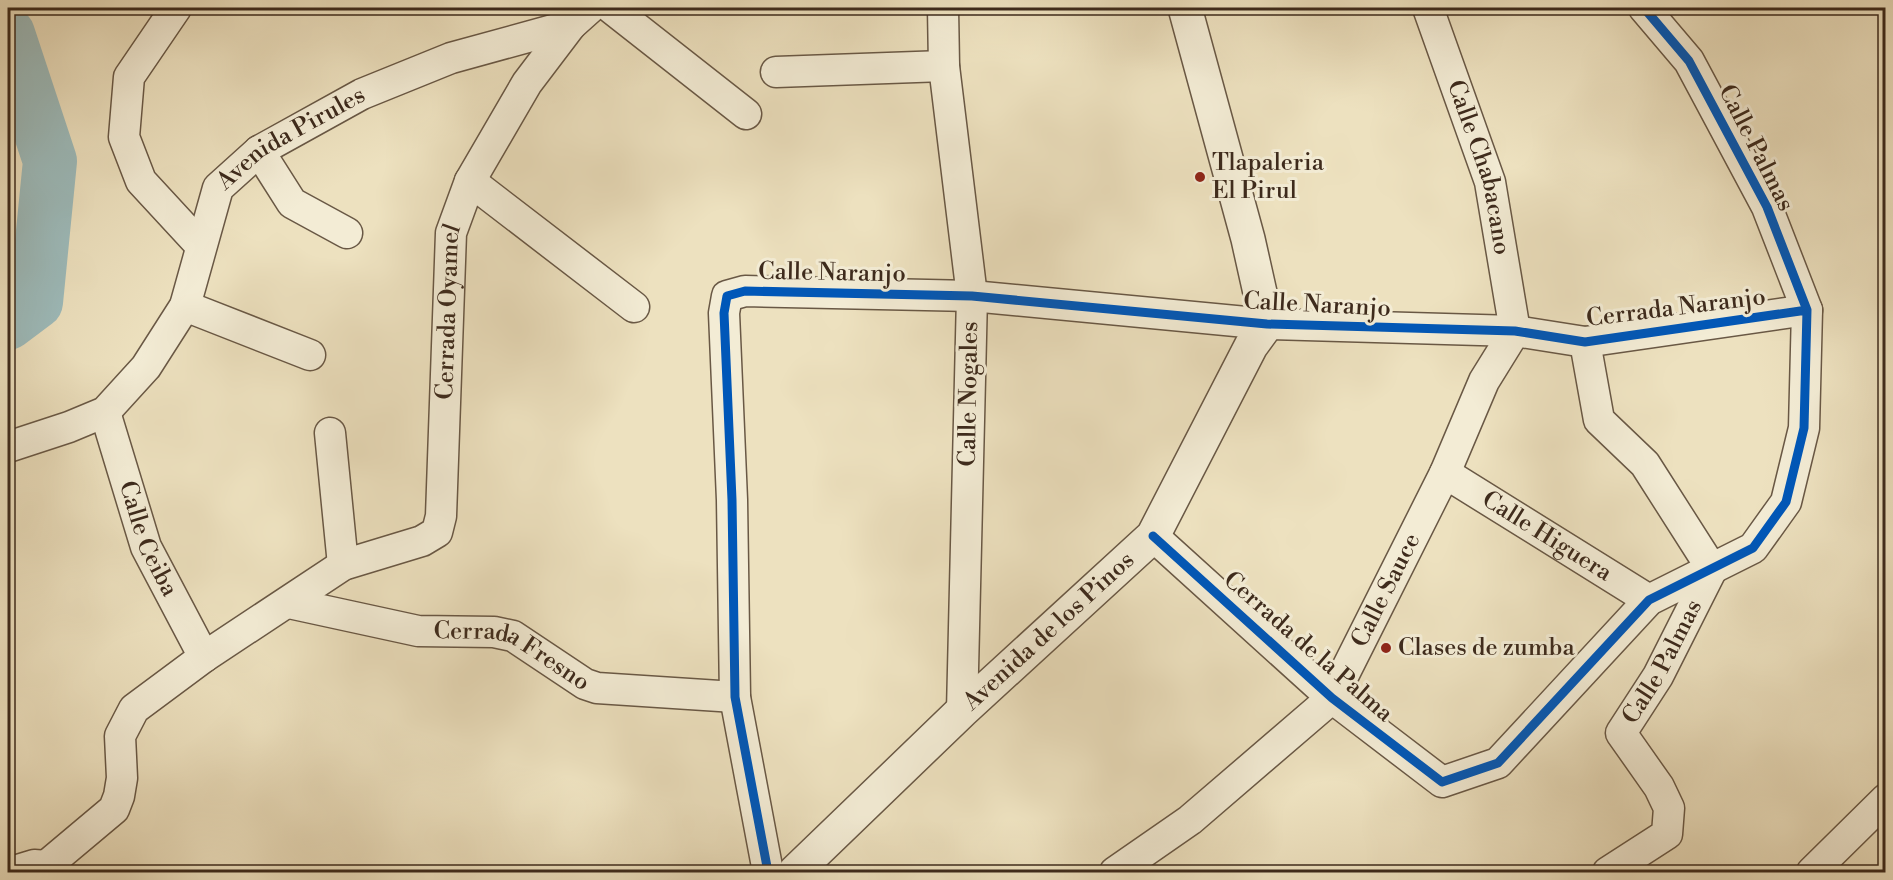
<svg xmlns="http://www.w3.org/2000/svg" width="1893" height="880" viewBox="0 0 1893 880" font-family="'Libre Bodoni',serif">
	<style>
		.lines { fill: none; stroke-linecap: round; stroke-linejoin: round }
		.river { stroke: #9dbbbb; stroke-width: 54 }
		.minor-casing { stroke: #695845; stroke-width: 33 }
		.tertiary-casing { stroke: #695845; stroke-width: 36 }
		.minor { stroke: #f3ecd5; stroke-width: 30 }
		.tertiary { stroke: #f3ecd5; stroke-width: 33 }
		.cycleway-casing { stroke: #f3ecd5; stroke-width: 13 }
		.cycleway { stroke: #0057b8; stroke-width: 9 }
		.poi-dot { fill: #8f2418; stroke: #f3ecd5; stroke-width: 2 }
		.labels { text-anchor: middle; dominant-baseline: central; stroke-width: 6; stroke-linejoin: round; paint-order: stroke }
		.street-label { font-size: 24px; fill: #3d2a1c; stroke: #f3ecd5 }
		.poi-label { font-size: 24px; fill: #3d2a1c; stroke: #f3ecd5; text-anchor: start }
	</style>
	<rect width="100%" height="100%" fill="#ede1bf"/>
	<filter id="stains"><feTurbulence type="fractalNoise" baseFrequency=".00333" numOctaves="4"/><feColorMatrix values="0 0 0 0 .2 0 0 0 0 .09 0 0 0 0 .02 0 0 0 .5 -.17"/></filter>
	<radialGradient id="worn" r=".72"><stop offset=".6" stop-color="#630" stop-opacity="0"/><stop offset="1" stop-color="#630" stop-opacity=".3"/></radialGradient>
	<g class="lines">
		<path class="river" d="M8,34L50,161L36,302L8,323"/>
		<g class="minor-casing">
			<g id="minor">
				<path d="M176,8L129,77L124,137L141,181L201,246"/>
				<path d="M611,8L746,114"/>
				<path d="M943,8L944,66L972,296L962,711"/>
				<path id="s1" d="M1428,8L1490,182L1515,331"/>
				<path d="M776,72L944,66"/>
				<path d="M259,151L292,203L347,233"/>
				<path d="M470,181L634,307"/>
				<path d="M185,306L310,355"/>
				<path d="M1585,342L1599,420L1645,464L1712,569"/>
				<path id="s2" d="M105,412L146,547L204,657"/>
				<path d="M330,433L343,565"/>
				<path id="s3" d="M8,447L69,427L105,412L146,367L185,306L218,188L259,151L362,94L451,58L571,25"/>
				<path id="s4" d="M1445,473L1649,600"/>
				<path d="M1153,536L1332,698L1442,782L1498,763L1649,600L1753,548L1786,502L1804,428L1807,310L1767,207L1689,61L1644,8"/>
				<path id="s5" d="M289,603L418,631L494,632L513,636L585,684L597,688L735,697"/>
				<path d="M11,872L34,865L47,866"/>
				<path id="s6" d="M39,872L114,809L119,796L122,778L120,736L134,709L204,657L343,565L422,541L437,532L441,516L451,233L470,181L527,83L571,25L590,8"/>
				<path d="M768,872L735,697L732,500L724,313L727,296L745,291L972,296L1267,324L1515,331L1585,342L1807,310"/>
				<path id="s7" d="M1115,872L1190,820L1332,698L1445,473L1484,381L1515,331"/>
				<path id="s8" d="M1608,872L1667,834L1669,808L1659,787L1621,733L1658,676L1712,569"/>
				<path d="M1812,872L1886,799"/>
			</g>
		</g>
		<g class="tertiary-casing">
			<g id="tertiary">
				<path id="s9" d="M795,872L962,711L1153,536L1251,346L1267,324L1248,239L1185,8"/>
			</g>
		</g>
		<use href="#minor" class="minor"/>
		<use href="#tertiary" class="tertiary"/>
		<g class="cycleway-casing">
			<path id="cycleway" d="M1153,536L1332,698L1442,782L1498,763L1649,600L1753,548L1786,502L1804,428L1807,310L1767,207L1689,61L1644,8
				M768,872L735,697L732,500L724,313L727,296L745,291L972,296L1267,324L1515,331L1585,342L1807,310"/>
		</g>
		<use href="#cycleway" class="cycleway"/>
	</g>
	<g class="poi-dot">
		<circle cx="1200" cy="177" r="6"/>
		<circle cx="1386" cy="648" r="6"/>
	</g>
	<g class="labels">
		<g class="street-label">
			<text stroke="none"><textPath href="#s3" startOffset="448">Avenida Pirules</textPath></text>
			<text transform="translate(1756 148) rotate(63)">Calle Palmas</text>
			<text stroke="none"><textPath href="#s1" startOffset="168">Calle Chabacano</textPath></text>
			<text transform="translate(832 273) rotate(1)">Calle Naranjo</text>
			<text transform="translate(1317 305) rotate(3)">Calle Naranjo</text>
			<text transform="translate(1676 308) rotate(-7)">Cerrada Naranjo</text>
			<text stroke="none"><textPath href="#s6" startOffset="777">Cerrada Oyamel</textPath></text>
			<text transform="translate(969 394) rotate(-89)">Calle Nogales</text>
			<text stroke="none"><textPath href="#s4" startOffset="120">Calle Higuera</textPath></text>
			<text stroke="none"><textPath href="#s2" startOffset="134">Calle Ceiba</textPath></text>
			<text stroke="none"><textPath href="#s7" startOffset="399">Calle Sauce</textPath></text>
			<text stroke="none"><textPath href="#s9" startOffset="350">Avenida de los Pinos</textPath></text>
			<text transform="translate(1308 647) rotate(41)">Cerrada de la Palma</text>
			<text stroke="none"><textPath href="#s5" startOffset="232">Cerrada Fresno</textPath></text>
			<text stroke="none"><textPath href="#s8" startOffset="268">Calle Palmas</textPath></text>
		</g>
		<g class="poi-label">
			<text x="1212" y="163">Tlapaleria<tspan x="1212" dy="28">El Pirul</tspan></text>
			<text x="1398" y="648">Clases de zumba</text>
		</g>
	</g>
	<rect width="1893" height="880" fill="none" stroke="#ede1bf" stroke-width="30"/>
	<rect x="9" y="9" width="1875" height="862" fill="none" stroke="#3d2a1c" stroke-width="3"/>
	<rect x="15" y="15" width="1863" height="850" fill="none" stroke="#3d2a1c" stroke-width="1.5"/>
	<rect width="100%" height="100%" filter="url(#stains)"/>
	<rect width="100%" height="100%" fill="url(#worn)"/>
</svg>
